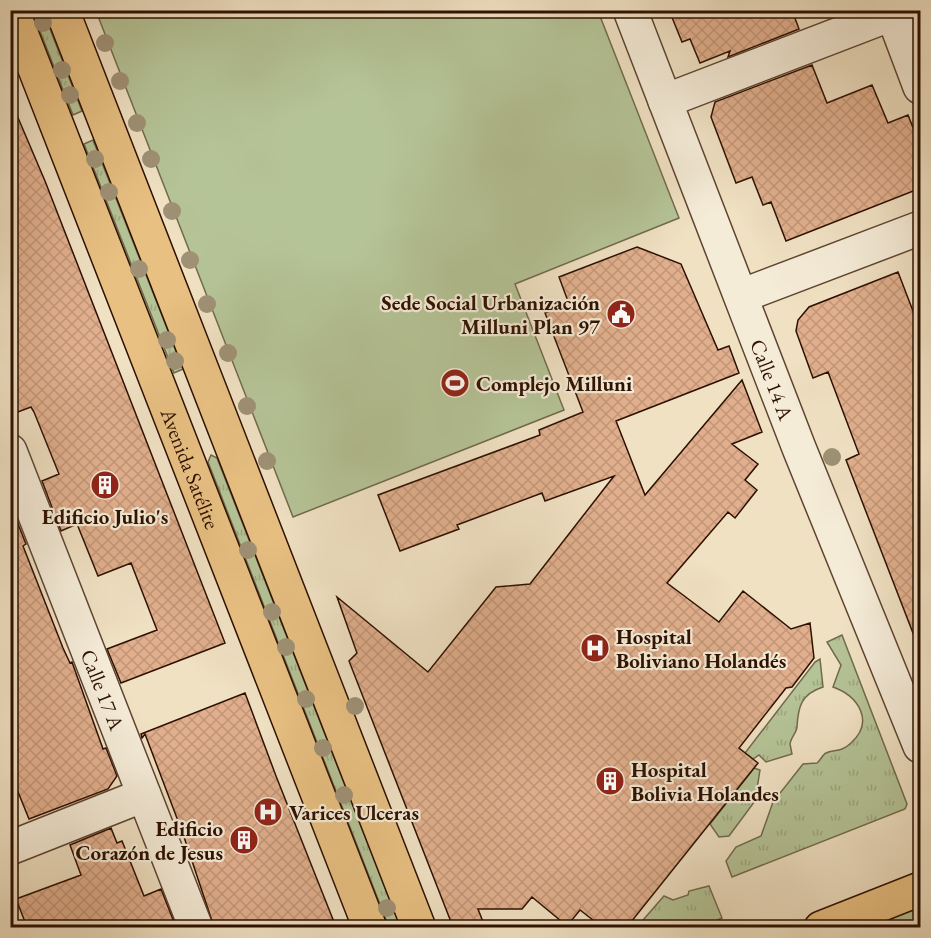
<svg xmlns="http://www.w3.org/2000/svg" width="931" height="938" viewBox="0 0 931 938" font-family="'EB Garamond',serif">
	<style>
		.grass { fill: url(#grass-tufts); stroke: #716a4c; stroke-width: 1.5 }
		.garden { fill: #b5c497; stroke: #716a4c; stroke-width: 1.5 }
		.building { fill: url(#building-cross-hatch); stroke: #2d1000; stroke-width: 1.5 }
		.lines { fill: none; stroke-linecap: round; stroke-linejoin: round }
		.minor-casing { stroke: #5e4431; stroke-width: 36 }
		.major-casing { stroke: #2d1000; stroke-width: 36 }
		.minor { stroke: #f5ecd8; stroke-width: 33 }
		.major { stroke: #e8c082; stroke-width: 33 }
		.tree { fill: #9f9175 }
		.labels { text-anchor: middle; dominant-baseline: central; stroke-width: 4.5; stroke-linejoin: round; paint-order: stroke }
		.poi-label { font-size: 21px; font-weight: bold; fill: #2d1000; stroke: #f5ecd8; text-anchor: start }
		.street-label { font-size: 21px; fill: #2d1000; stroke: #f5ecd8 }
	</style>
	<defs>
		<pattern id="grass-tufts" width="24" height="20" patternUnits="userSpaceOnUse" patternTransform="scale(1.5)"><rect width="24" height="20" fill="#b5c497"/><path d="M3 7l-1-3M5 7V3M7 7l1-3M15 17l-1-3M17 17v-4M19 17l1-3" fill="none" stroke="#9ca780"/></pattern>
		<pattern id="building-cross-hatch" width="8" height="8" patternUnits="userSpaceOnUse" patternTransform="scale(1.5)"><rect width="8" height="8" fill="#e1af8d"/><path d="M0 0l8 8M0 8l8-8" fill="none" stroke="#c19678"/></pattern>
	</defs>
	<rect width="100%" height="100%" fill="#f0e1c3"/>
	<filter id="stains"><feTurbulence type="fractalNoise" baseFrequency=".00333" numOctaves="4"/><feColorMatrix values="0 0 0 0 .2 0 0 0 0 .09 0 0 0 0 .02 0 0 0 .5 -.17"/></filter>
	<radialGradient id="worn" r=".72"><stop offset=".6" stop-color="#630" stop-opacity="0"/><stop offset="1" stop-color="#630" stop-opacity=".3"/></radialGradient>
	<path class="grass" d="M32,11H43L82,111L73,115Z
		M93,140L183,369L174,373L84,144Z
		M211,455L217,458L398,921L388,925L208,462Z
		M842,635L907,804L905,809L732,877L726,861L736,847L761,836L773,802L803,764L817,763C820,761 823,754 826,753C833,749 841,753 851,743C875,721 858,696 833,687L841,665L827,642Z
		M820,659L823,687C801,694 798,707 797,727C797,732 791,737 790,744L792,754L766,762L759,755L753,759L745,753L815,662Z
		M754,768L760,770L755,801L729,836L719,837L710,824Z
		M709,886L722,918L701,927H637L664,896L673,900L688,895L689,891Z
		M920,907V927H869Z"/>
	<path class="garden" d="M96,11H598L679,218L515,284L564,410L293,517Z"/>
	<path class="building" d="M669,10H792L799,29L728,57L730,51L700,63L690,39L682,42Z
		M812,65L827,103L872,85L888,123L908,115L921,148V188L786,241L771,202L763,205L752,177L736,183L711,117L715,102Z
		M10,99L45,181L225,643L121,683L107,649L157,630L131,563L98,576L77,524L61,531L42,481L59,474L34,412L31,407L10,415Z
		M637,247L681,264L718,350L729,346L739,373L616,421L645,495L742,380L762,432L732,444L758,464L745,480L757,490L735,518L728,512L667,583L719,622L743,591L791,629L810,623L814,658L792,687L786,688L739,748L758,763L627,927H602L580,910L567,926L532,897L522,909H478L485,927H453L349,661L357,653L337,597L428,672L496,587L530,584L614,476L545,501L542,493L457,525L459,529L400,551L378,495L540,435L539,430L583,412L545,313L569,304L559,277Z
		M898,272L921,332L918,646L846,460L859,454L828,372L813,378L796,331L798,320L809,307Z
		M10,504L26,544L23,546L63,648L70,663L72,662L103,749L106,748L117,776L108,789L29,819L10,772Z
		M245,693L276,776L336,927H214L183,834L145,734L142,738L141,734Z
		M111,828L117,843L122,841L144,896L161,889L176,927H27L16,899L81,875L70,845Z"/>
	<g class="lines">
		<g class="minor-casing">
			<g id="minor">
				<path id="s1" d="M630,10L799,448L920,746"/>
				<path d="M891,10L920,87"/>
				<path d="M665,101L902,10"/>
				<path d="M741,296L920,228"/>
				<path id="s2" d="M10,451L196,928"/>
				<path d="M10,848L144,795"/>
			</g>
		</g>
		<g class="major-casing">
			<g id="major">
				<path id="s3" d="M12,10L370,928"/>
				<path d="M62,10L419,928"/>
				<path d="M821,928L920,889"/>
			</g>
		</g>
		<use href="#minor" class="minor"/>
		<use href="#major" class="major"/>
	</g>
	<g class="tree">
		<circle cx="43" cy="23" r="9"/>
		<circle cx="105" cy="43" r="9"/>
		<circle cx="62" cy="70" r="9"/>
		<circle cx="120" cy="81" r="9"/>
		<circle cx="70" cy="95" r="9"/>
		<circle cx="137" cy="123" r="9"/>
		<circle cx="95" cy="159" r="9"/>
		<circle cx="151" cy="159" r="9"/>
		<circle cx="109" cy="192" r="9"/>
		<circle cx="172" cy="211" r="9"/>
		<circle cx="190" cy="260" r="9"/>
		<circle cx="139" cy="269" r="9"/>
		<circle cx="207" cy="304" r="9"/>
		<circle cx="167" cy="340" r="9"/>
		<circle cx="228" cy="353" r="9"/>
		<circle cx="175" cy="361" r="9"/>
		<circle cx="247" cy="406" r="9"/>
		<circle cx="832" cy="457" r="9"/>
		<circle cx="267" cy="461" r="9"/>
		<circle cx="248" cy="550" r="9"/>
		<circle cx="272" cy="612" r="9"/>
		<circle cx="286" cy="647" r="9"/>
		<circle cx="306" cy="699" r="9"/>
		<circle cx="355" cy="706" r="9"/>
		<circle cx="323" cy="748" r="9"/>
		<circle cx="344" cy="795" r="9"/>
		<circle cx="387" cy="908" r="9"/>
	</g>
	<defs>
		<g id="civic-disc" transform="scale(1.5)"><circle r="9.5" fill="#8f2418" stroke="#f5ecd8"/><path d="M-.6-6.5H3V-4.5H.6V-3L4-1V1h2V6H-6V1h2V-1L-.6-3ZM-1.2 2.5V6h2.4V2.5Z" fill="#fff"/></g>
		<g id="stadium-disc" transform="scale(1.5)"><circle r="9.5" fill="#8f2418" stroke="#f5ecd8"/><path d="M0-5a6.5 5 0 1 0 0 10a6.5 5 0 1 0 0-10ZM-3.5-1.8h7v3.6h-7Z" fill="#fff"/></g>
		<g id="building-disc" transform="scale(1.5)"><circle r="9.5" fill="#8f2418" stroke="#f5ecd8"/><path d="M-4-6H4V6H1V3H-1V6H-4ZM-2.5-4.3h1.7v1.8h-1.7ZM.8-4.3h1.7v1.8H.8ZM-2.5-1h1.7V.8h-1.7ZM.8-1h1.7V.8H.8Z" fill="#fff"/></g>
		<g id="hospital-disc" transform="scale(1.5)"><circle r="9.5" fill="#8f2418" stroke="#f5ecd8"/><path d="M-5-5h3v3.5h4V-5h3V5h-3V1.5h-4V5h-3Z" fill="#fff"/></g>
	</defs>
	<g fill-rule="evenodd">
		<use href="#civic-disc" x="621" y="314"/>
		<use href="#stadium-disc" x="455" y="383"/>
		<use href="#building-disc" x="105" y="485"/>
		<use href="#hospital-disc" x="595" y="648"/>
		<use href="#building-disc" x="610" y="781"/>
		<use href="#hospital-disc" x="268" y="812"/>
		<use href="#building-disc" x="244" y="840"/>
	</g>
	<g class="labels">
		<g class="poi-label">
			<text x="600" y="302" text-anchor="end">Sede Social Urbanización<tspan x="600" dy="24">Milluni Plan 97</tspan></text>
			<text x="476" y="383">Complejo Milluni</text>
			<text x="105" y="516" text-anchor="middle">Edificio Julio's</text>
			<text x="616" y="636">Hospital<tspan x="616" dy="24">Boliviano Holandés</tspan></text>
			<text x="631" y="769">Hospital<tspan x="631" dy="24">Bolivia Holandes</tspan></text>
			<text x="289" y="812">Varices Ulceras</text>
			<text x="223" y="828" text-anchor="end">Edificio<tspan x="223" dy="24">Corazón de Jesus</tspan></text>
		</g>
		<g class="street-label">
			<text stroke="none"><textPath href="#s1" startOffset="396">Calle 14 A</textPath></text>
			<text stroke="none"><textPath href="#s3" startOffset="492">Avenida Satélite</textPath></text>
			<text stroke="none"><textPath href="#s2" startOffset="256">Calle 17 A</textPath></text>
		</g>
	</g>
	<rect width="931" height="938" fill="none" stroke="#f0e1c3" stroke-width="36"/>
	<rect x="12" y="12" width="907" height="914" fill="none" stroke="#2d1000" stroke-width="3"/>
	<rect x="18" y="18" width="895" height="902" fill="none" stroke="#2d1000" stroke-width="1.5"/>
	<rect width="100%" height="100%" filter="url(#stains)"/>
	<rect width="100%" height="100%" fill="url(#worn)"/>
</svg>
